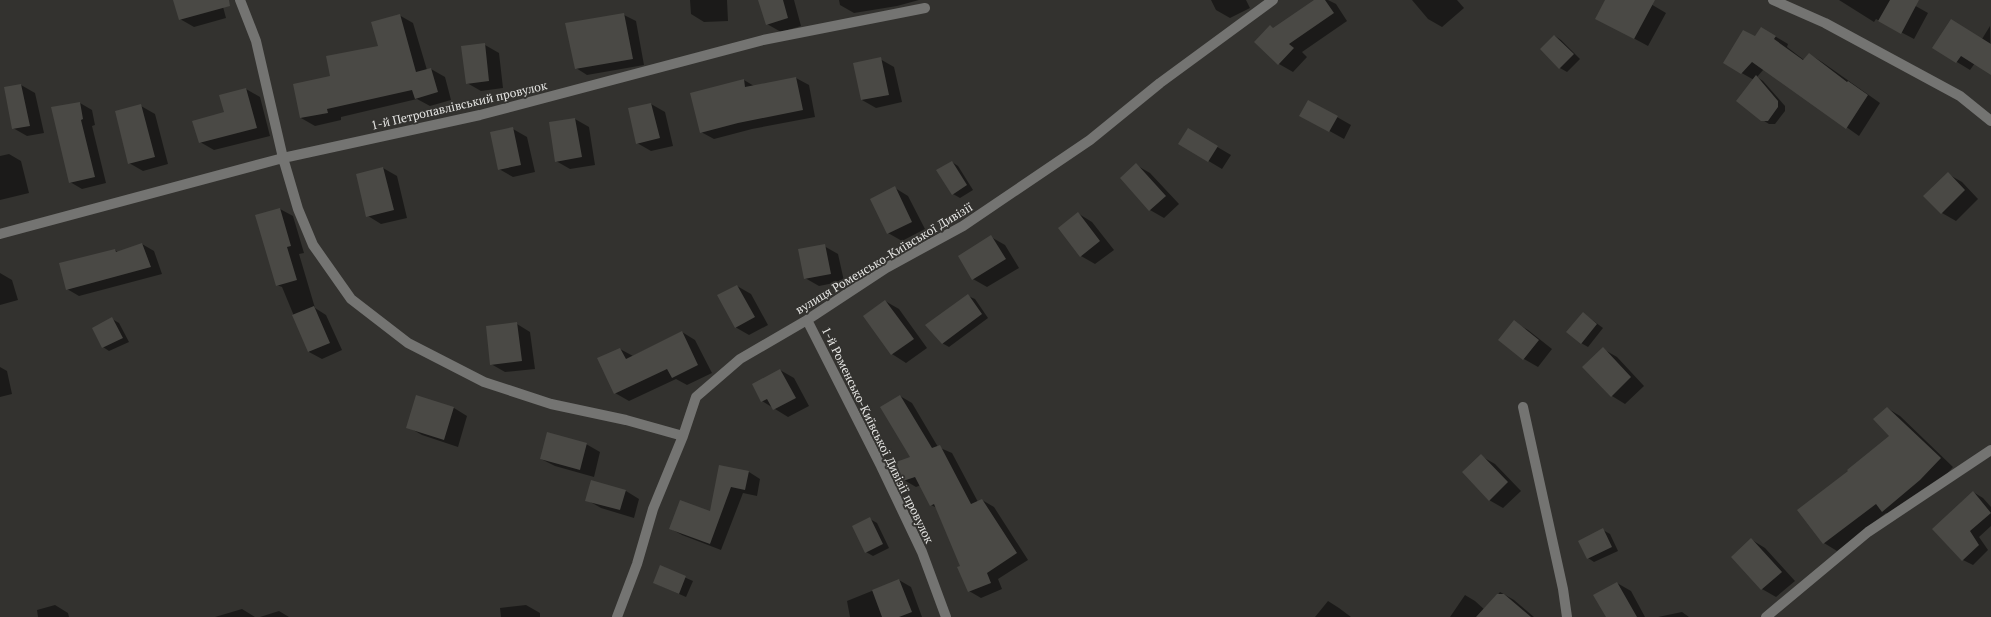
<svg xmlns="http://www.w3.org/2000/svg" width="1991" height="617" viewBox="0 0 1991 617" font-family="'PT Serif',serif">
	<style>
		.shadow { fill: #0007 }
		.building { fill: #4a4945 }
		.lines { fill: none; stroke-linecap: round; stroke-linejoin: round }
		.street { stroke: #747472; stroke-width: 10 }
		.labels { text-anchor: middle; dominant-baseline: central; stroke-width: 4; stroke-linejoin: round; paint-order: stroke }
		.street-label { font-size: 12px; fill: #e5e5e3; stroke: #33322f }
	</style>
	<rect width="100%" height="100%" fill="#33322f"/>
	<path class="shadow" d="M188,0H217L222,3L226,18L194,27L180,19Z
		M690,0H727L728,21L704,22L691,14Z
		M760,0H794L801,26L781,32L767,24Z
		M839,0H919L897,6L854,13L840,5Z
		M1211,0H1246L1250,8L1230,18L1216,10Z
		M1316,0H1328L1336,4L1347,21L1302,52L1307,57L1293,72L1279,64L1255,42Z
		M1412,0H1457L1464,8L1442,27L1428,19Z
		M1607,0H1644L1666,13L1648,46L1611,26Z
		M1839,0H1905L1928,13L1914,39L1876,19L1874,22Z
		M399,15L413,23L427,70L431,69L445,77L451,100L430,106L417,99L341,117V120L315,126L301,118L332,77L380,47Z
		M624,15L636,21L644,65L587,75L576,68Z
		M1990,26L1991,74L1975,63L1970,70L1934,48L1982,39Z
		M1761,28L1788,44L1787,47L1804,60L1809,54L1822,62L1880,103L1859,136L1764,69L1757,77L1763,81L1785,106V111L1775,124H1769L1761,119L1754,80L1724,63L1756,37Z
		M1555,36L1561,40L1580,59L1567,72L1560,68L1542,49Z
		M485,45L499,53L503,88L481,91L467,83Z
		M880,59L894,67L902,102L876,108L862,100Z
		M796,78L809,85L815,117L752,129L714,139L701,132L744,80L754,86Z
		M21,85L35,93L44,133L27,136L13,128Z
		M246,89L260,97L270,136L214,150L200,142Z
		M80,103L92,110L95,125L92,126L106,183L82,189L70,182Z
		M651,104L665,112L673,146L651,151L637,143Z
		M141,106L155,114L168,164L143,171L129,163Z
		M1337,117L1351,125L1344,139L1315,123Z
		M575,119L589,127L595,165L570,169L556,161L550,123Z
		M513,129L527,137L535,172L513,177L499,169Z
		M1202,138L1231,155L1222,169L1180,144Z
		M9,154L21,161L29,193L0,200V156Z
		M952,162L958,166L973,190L960,198L953,194Z
		M1136,165L1150,173L1179,204L1164,218L1150,210Z
		M383,168L397,176L407,218L381,224L368,216L357,175Z
		M1948,174L1962,182L1978,199L1956,221L1942,213Z
		M895,188L908,196L925,229L902,241L888,233Z
		M280,209L293,216L304,253L299,254L315,308L326,315L342,350L322,359L309,352L282,287L277,285Z
		M1079,214L1092,222L1114,250L1095,264L1081,256Z
		M991,237L1005,245L1019,268L987,287L973,279Z
		M142,244L154,251L162,274L79,296L67,289L115,250L119,253Z
		M824,246L838,254L844,281L819,286L805,278Z
		M0,273L12,280L18,300L0,305Z
		M737,286L751,294L768,325L749,335L735,327Z
		M968,296L975,299L988,318L949,347L942,343Z
		M885,301L899,309L927,348L906,363L892,354L864,316Z
		M1583,313L1603,328L1588,347L1581,343Z
		M112,319L119,323L129,342L109,351L103,347Z
		M1514,322L1528,330L1552,349L1538,367L1524,359L1500,340Z
		M517,324L530,332L535,369L505,372L491,364Z
		M682,332L695,340L712,373L687,385L676,379L629,401L615,393L620,349L633,356Z
		M1603,349L1617,357L1644,386L1625,404L1612,396Z
		M0,367L7,371L12,394L0,397Z
		M780,370L794,378L809,406L788,417L762,401Z
		M900,396L912,403L938,447L952,453L978,502L982,500L994,507L1028,560L998,579L1002,589L981,598L969,591L961,567L937,508L931,505L921,485L916,487L904,480L912,457Z
		M417,397L454,408L467,416L458,447L422,435L408,427Z
		M1887,408L1900,416L1953,467L1934,488L1896,519L1886,513L1837,551L1824,543L1850,471L1891,436Z
		M586,444L600,452L594,477L555,466L541,459Z
		M1481,456L1495,464L1521,491L1503,508L1489,500Z
		M720,466L749,472L760,479L757,496L743,493L721,550L682,535L671,529L711,512Z
		M626,491L639,499L634,518L601,508L587,500Z
		M1973,492L1983,498L1991,507V526L1979,537L1988,550L1973,565L1963,560Z
		M870,519L877,523L889,548L873,556L866,552Z
		M1603,530L1610,534L1618,551L1594,562L1588,558Z
		M1752,540L1765,548L1795,581L1776,597L1762,589L1733,557Z
		M661,567L693,581L686,597L654,583Z
		M899,580L911,587L922,617H850L847,601Z
		M1617,583L1631,591L1645,617H1607Z
		M1500,592L1514,600L1534,617H1450L1465,595L1475,601L1485,610Z
		M1328,601L1339,608L1351,617H1315Z
		M55,605L68,613L69,617H38L37,610Z
		M526,605L540,613V617H501L500,608Z
		M242,609L255,617H215Z
		M279,611L289,617H260Z
		M1682,612L1689,617H1658Z"/>
	<path class="building" d="M173,0H229L230,6L179,20Z
		M758,0H783L788,18L766,25Z
		M1314,0H1325L1334,13L1289,44L1294,48L1278,65L1254,42L1270,25L1273,28Z
		M1605,0H1655L1634,39L1595,19Z
		M1890,0H1919L1901,34L1878,21Z
		M624,13L633,59L575,69L565,23Z
		M400,14L416,72L431,68L438,92L415,99L412,90L327,109L328,113L300,118L293,84L330,76L326,56L378,46L371,22Z
		M1951,19L1991,44V75L1961,56L1956,63L1932,48Z
		M1761,27L1776,36L1774,39L1803,60L1809,53L1847,82L1848,81L1868,95L1846,129L1752,62L1741,74L1723,63L1743,30L1755,36Z
		M1554,35L1574,54L1559,69L1540,49Z
		M485,43L489,81L466,84L461,46Z
		M881,57L889,95L861,100L853,63Z
		M1756,75L1778,101V107L1768,121H1761L1736,101Z
		M796,77L803,110L738,123L700,133L690,93L744,79L745,87Z
		M21,84L30,126L12,129L4,87Z
		M246,88L257,128L199,143L192,121L224,112L219,95Z
		M1308,100L1338,116L1329,132L1299,116Z
		M80,102L83,119L81,120L95,177L69,183L51,107Z
		M651,103L660,138L636,144L628,108Z
		M141,104L155,157L128,164L115,111Z
		M575,118L582,157L555,162L549,122Z
		M513,127L521,165L498,170L490,132Z
		M1188,128L1218,146L1208,162L1178,144Z
		M952,161L967,185L952,195L936,170Z
		M1136,163L1166,196L1149,211L1120,178Z
		M383,167L394,210L366,217L356,174Z
		M1948,172L1965,190L1941,214L1923,196Z
		M895,186L912,222L887,234L870,199Z
		M280,208L291,246L287,247L297,280L276,286L255,215Z
		M1078,212L1100,241L1080,257L1058,228Z
		M991,235L1006,259L972,280L958,256Z
		M142,243L151,267L66,290L59,263L115,249L116,252Z
		M825,244L831,274L804,279L798,249Z
		M737,285L755,317L735,328L717,295Z
		M968,294L982,314L942,344L925,325Z
		M885,300L914,339L891,355L863,316Z
		M314,306L330,343L308,352L292,315Z
		M1583,312L1597,324L1581,344L1566,332Z
		M112,317L123,338L102,348L92,328Z
		M1514,320L1539,340L1523,360L1498,340Z
		M517,322L522,361L490,365L486,326Z
		M682,331L698,365L672,378L667,369L614,394L597,358L620,348L626,359Z
		M1603,347L1631,377L1611,397L1582,367Z
		M780,369L796,398L773,410L767,399L761,402L752,384Z
		M416,395L454,407L444,440L406,428Z
		M900,395L932,448L940,445L971,504L982,499L1017,553L987,573L991,583L968,592L957,567L960,566L934,504L930,506L915,477L903,481L896,462L910,457L880,407Z
		M1887,407L1941,458L1920,480L1882,512L1876,504L1823,544L1797,510L1848,471L1847,470L1889,436L1873,419Z
		M547,432L587,443L580,470L540,459Z
		M1481,454L1508,482L1489,501L1462,472Z
		M719,465L749,471L745,490L731,487L710,544L669,529L680,500L710,511Z
		M591,480L626,490L620,510L585,501Z
		M1973,491L1991,513L1970,531L1979,545L1962,561L1932,529Z
		M870,517L883,544L865,553L852,526Z
		M1603,528L1612,547L1587,559L1578,541Z
		M1751,538L1782,572L1761,590L1731,557Z
		M660,565L686,576L679,594L653,583Z
		M899,579L912,612L899,617H882L872,590Z
		M1617,582L1637,617H1606L1593,595Z
		M1497,594H1504L1531,617H1476Z"/>
	<g class="lines">
		<path class="street" d="M240,0L256,41L283,158L298,209L313,245L351,299L408,343L484,382L551,404L626,420L683,436
			M1773,0L1825,23L1960,96L1991,121
			M0,234L283,158L480,115L763,40L925,8
			M807,320L881,466L922,552L946,617
			M1523,407L1563,589L1567,617
			M617,617L637,564L653,509L683,436L696,397L740,359L807,320L886,268L963,226L1090,140L1160,83L1273,0
			M1766,617L1868,532L1991,450"/>
	</g>
	<g class="labels">
		<g class="street-label">
			<text transform="translate(459 105) rotate(-13)">1-й Петропавлівський провулок</text>
			<text transform="translate(884 258) rotate(-31)">вулиця Роменсько-Київської Дивізії</text>
			<text transform="translate(878 435) rotate(64)">1-й Роменсько-Київської Дивізії провулок</text>
		</g>
	</g>
</svg>
